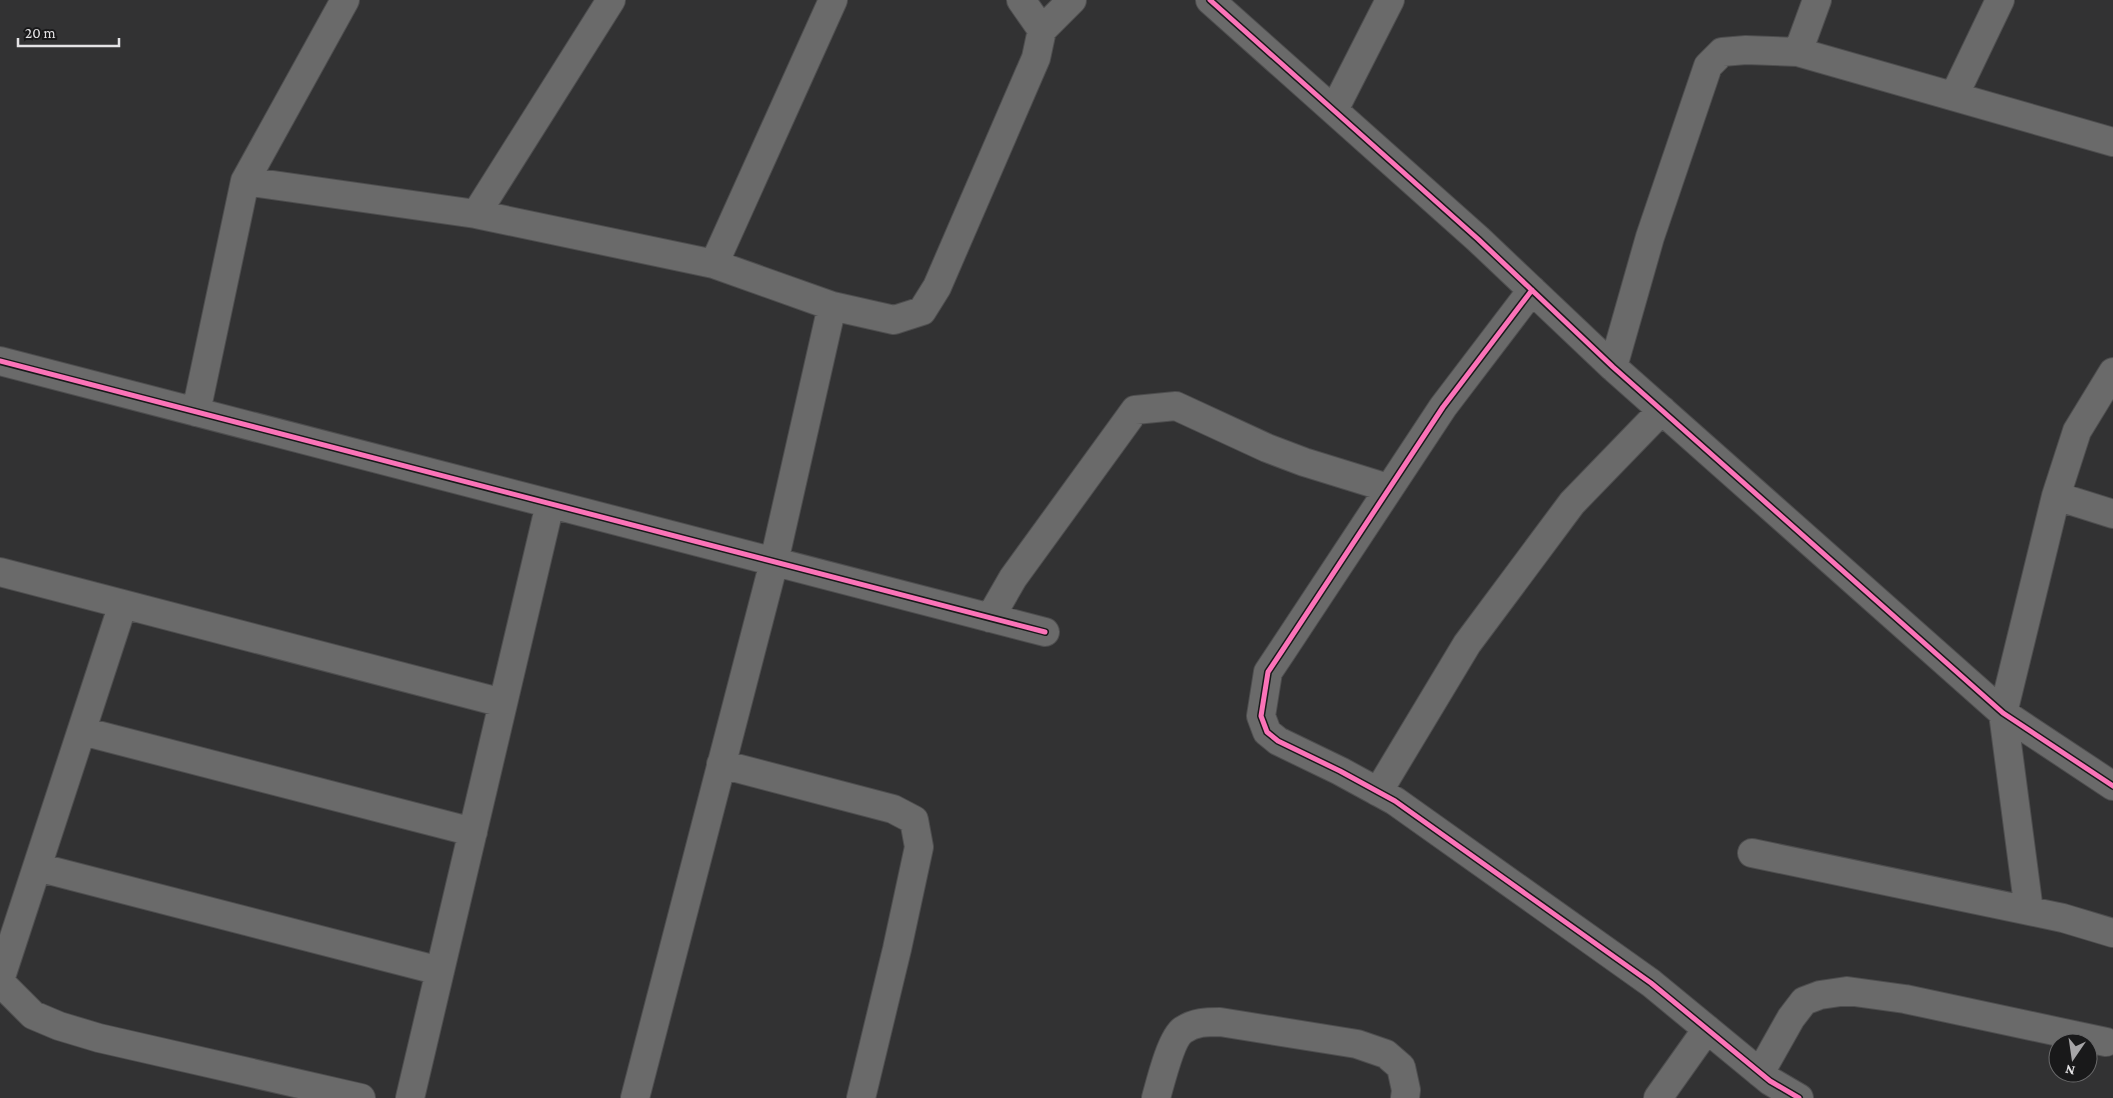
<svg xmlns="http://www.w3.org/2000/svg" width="2113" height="1098" viewBox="0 0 2113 1098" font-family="'Crimson Pro',serif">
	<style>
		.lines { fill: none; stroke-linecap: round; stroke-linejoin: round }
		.minor-casing { stroke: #4e4e4f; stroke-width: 30 }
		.minor { stroke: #6a6a6a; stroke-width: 28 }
		.cycleway-casing { stroke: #19191a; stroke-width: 8 }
		.cycleway { stroke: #fb73b8; stroke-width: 5 }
	</style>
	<rect width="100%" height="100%" fill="#323233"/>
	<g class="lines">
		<g class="minor-casing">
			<path id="minor" d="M1210,0L1478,239L1613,367L2003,713L2113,786
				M1042,30L1072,0
				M1798,52L1817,0
				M1954,96L2000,0
				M1334,110L1390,0
				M245,181L476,214L714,264L832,306L894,320L922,311L937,287L1036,58L1042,30L1021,0
				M476,214L611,0
				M714,264L833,0
				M1532,290L1443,407L1282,651L1268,672L1261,716L1267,732L1278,741L1340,771L1395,801L1651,983L1770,1081L1799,1098
				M0,361L1045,632
				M1613,367L1650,237L1708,66L1722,52L1746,50L1798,52L2113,142
				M196,412L245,181L345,0
				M2056,496L2113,514
				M0,572L503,703
				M990,618L1013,578L1135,410L1176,406L1267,448L1304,462L1388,488
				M82,731L473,832
				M721,764L893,809L914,820L919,847L897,949L861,1098
				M1378,792L1467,644L1572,503L1662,410
				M1752,853L2063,918L2113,933
				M37,867L440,971
				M2029,911L2003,713L2056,496L2077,431L2113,372
				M0,980L123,604
				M0,982L33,1015L59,1026L99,1038L361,1098
				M1760,1073L1791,1018L1804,1001L1820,995L1847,991L1905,999L2106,1042
				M410,1098L550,504
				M635,1098L774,562L832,306
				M1156,1098C1160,1084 1171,1038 1183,1030C1195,1022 1206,1022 1220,1022L1357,1044L1386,1054L1401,1067L1406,1090L1405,1098
				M1658,1098L1707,1029"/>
		</g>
		<use href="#minor" class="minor"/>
		<g class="cycleway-casing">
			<path id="cycleway" d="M1210,0L1478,239L1613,367L2003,713L2113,786
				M1532,290L1443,407L1282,651L1268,672L1261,716L1267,732L1278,741L1340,771L1395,801L1651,983L1770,1081L1799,1098
				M0,361L1045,632"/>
		</g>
		<use href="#cycleway" class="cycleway"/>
	</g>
	<g transform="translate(2073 1058) rotate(193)"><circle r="24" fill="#19191a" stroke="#6a6a6b"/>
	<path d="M0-4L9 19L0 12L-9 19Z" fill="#a6a5a7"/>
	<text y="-8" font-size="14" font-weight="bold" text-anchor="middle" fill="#e4e3e5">N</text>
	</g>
	<path d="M18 38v8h101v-8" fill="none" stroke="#e4e3e5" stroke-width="2.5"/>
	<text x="25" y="38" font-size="15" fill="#e4e3e5" stroke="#19191a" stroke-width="4" paint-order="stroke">20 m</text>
</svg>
